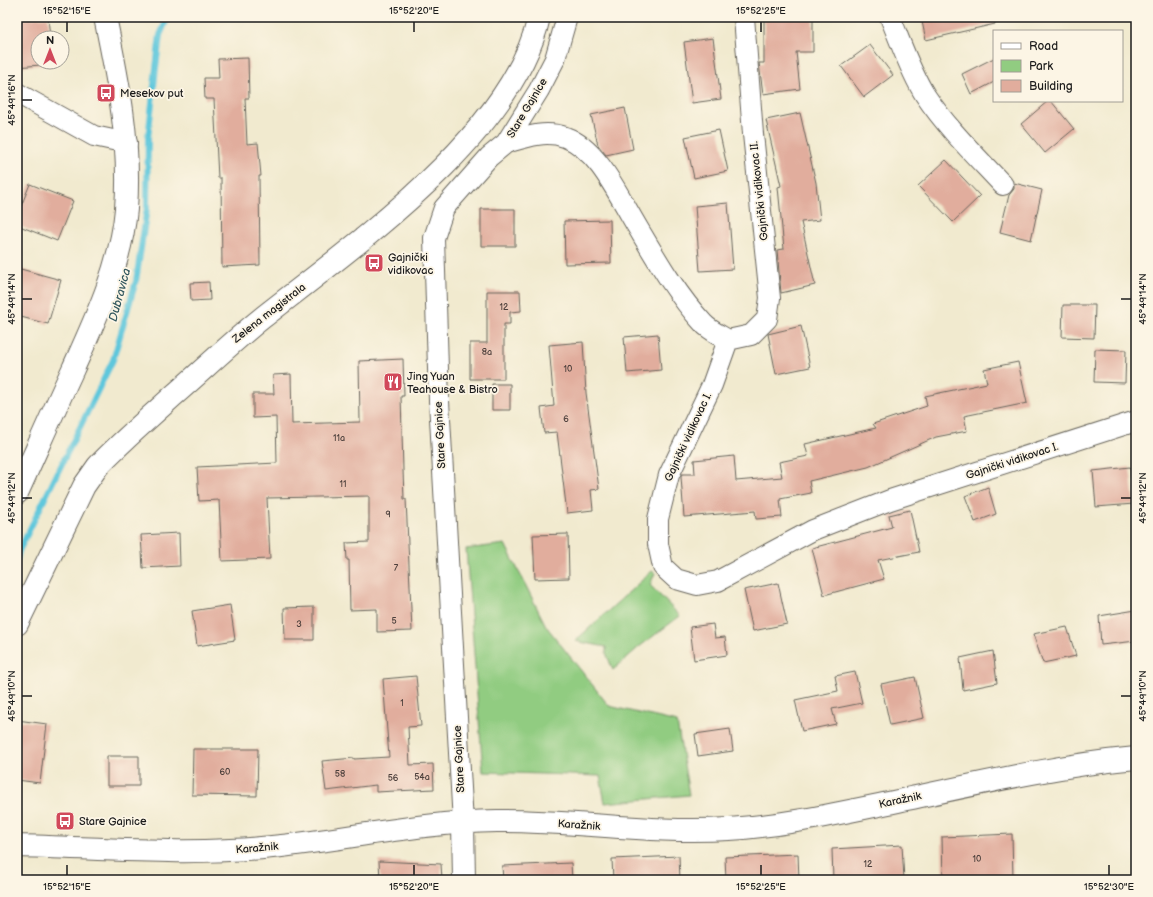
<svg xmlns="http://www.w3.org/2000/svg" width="1153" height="897" viewBox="0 0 1153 897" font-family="'Balsamiq Sans',sans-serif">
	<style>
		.green { fill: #91cc81; stroke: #56744e }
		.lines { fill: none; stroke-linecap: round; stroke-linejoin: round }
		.stream { stroke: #5fc7dc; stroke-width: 6 }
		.building { fill: #e1ad9d }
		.minor-casing { stroke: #67645b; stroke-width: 22 }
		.tertiary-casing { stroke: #67645b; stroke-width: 24 }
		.minor { stroke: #fff; stroke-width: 20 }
		.tertiary { stroke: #fff; stroke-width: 22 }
		.ticks { fill: none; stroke: #1c1c1c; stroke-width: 1.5 }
		.labels { text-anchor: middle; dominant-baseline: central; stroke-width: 3.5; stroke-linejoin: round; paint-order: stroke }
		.number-label { font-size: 9px; fill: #4d403c }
		.poi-label { font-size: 11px; fill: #1c1c1c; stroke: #fcf5e5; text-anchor: start }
		.street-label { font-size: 11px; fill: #1c1c1c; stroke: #fcf5e5 }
		.water-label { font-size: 12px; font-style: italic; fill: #33585f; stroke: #fcf5e5 }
		.neatline { fill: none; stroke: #1c1c1c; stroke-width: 1.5 }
		.ticks-label { font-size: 10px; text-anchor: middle; fill: #1c1c1c }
	</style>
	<rect width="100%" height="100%" fill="#fcf5e5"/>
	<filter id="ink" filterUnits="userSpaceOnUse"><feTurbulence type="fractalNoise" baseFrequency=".025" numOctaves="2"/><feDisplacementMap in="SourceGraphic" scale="8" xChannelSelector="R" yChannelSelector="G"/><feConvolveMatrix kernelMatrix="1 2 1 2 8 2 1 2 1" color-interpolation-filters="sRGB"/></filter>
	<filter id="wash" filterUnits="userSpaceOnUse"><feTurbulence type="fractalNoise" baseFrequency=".012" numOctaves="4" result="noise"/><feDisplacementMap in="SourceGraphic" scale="16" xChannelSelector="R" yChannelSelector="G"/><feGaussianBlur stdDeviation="0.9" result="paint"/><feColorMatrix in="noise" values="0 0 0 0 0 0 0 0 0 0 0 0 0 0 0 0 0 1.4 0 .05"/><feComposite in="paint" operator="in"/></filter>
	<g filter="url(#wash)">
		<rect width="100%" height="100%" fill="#f1eacf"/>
		<path class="green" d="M505,544L546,626L609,706L677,722L689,795L605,803L600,776L483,772L466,549Z
			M652,571L655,573L650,585L680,616L639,647L613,670L606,653V647L575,641Z"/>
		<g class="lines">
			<path class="stream" d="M17,559L19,551L113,360L136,281L147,208L148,138L156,68L160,35L168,17"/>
		</g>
		<g id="blocks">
			<path class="building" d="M48,17L50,38H38V62H52V64L17,67V20Z
				M764,17H813V52H796L800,89L763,94L759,63H764Z
				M921,17H994L995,24L926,40Z
				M713,38L721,99L692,103L684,42Z
				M870,45L893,75L864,97L841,66Z
				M248,58L249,98H245L247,144L258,143L261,176H259L260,265L222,267L221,178H218L214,99H205L204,78H219L218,59Z
				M994,58V82L971,94L962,74Z
				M1048,101H1051L1074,129L1045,153L1021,124Z
				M625,108L633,149L606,155L598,145L591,115Z
				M800,113L816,183L820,220L801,222L815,285L781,293L777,250L784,249L778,187L781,186L766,120Z
				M719,130L728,171L694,178L685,137Z
				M946,160L980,196L953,222L918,186Z
				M1014,183L1042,190L1031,240L1000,232L1009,195L1014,189Z
				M30,184L73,201L57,241L17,225V216Z
				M728,203L733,269L700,271L695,206Z
				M481,209H515V246H481Z
				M610,220L611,263L565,264L564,221Z
				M17,268L61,280L48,324L17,316Z
				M209,282L210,300L191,301L190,283Z
				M487,291H520L521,311L510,312V324H504V379H470V343H487Z
				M1063,305H1095L1094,338L1062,337Z
				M801,326L810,367L776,374L768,334Z
				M658,334L661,370L627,373L624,337Z
				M583,342L586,393L599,489L591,490L593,510L567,513L557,432L544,433L541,408L554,406L549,345Z
				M1095,349L1126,350L1125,383L1094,382Z
				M403,359L404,396H401L403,470L404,499H406L412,631L377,632V609L350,610L349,560H347L346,543L369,542V496L267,498L270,559L222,561L219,500L199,501L197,467L277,463L276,417L253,418V394H274L273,375L291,374L292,424L360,422L359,361Z
				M1018,362L1027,403L964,416L967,431L936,437L868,467L809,481L811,493L780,499L782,517L756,519L755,511L684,517L681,477L682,474H695L694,460L734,456L736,481L782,477L779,462L808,456L805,444L876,428L873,424L927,406L925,396L987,383L984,369Z
				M492,384H510V410H492Z
				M1130,467L1134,504L1096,507L1093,471Z
				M988,487L996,514L975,522L965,496Z
				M910,510L919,552L878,560L884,579L824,595L812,548L892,527L889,515Z
				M179,533L180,566L143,568L141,535Z
				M568,534L569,578L535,579L533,535Z
				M778,583L787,624L753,631L744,590Z
				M230,605L235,640L197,646L192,611Z
				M314,607V640H285L284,608Z
				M1136,610V641L1101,645L1099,616Z
				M713,624L715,638L725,637L727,655L694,660L690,627Z
				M1067,627L1076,656L1043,663L1033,634Z
				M993,651L997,683L963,690L960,658Z
				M855,672L862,703L832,709L836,724L802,731L795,700L838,691L835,676Z
				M416,676L421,726L408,727L410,765L433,764L434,789L376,792V785L326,791L322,761L354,758V759L389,757L383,679Z
				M915,677L924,718L890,725L881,684Z
				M17,720L47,724L40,783L17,780Z
				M730,729L733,751L698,756L695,734Z
				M193,749H258L257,796L192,795Z
				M107,756H139V786H107Z
				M1012,834L1013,880H943L942,837Z
				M902,845L904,880H833L832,849Z
				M798,854L799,880H726L725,857Z
				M679,856L680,880H613L612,859Z
				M379,861L441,864L442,880H380Z
				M571,863L572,880H503L502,866Z"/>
		</g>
	</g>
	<g filter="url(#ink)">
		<use href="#blocks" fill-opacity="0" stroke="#67645b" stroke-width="1"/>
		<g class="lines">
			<g class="minor-casing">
				<path id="minor" d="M890,17C901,43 910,71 925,95C947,128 976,156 1003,185
					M17,93L94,136L127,143
					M506,143C526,137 545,130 565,137C599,149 620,199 638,228C657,260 677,295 703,323C709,330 720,335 728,340
					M728,340L712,385L669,475L658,519V544L663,567L676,579L697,585L718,581L813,530L890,500L1136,421
					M728,340L751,335L767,319L770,298L753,134L744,17
					M463,823L439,401L434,238L444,208L489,157L506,143L539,90L555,59L567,17"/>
			</g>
			<g class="tertiary-casing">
				<path id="tertiary" d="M17,493C36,451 54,410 73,369C96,318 121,265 126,209C131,143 118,80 105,17
					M17,624L84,486L98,466C122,441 148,419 173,396C203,370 231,343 262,318C353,246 513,135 539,17
					M463,823L464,880
					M17,846C101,848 188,856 272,847C347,839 421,822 497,821C574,820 651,834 729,829C778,826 826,816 874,806C961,788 1048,766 1136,758"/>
			</g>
			<use href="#minor" class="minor"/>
			<use href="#tertiary" class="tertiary"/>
		</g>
	</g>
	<path class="ticks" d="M67,22V32M414,22V32M761,22V32M22,100H32M22,299H32M1121,299H1131M22,498H32M1121,498H1131M22,696H32M1121,696H1131M67,865V875M414,865V875M761,865V875M1109,865V875"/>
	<defs>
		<g id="bus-square" transform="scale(1)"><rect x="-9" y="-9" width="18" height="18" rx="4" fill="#d1495b" stroke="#fcf5e5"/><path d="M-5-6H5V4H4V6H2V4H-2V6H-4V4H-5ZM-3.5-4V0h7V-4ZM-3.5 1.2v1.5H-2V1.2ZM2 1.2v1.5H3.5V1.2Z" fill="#fff"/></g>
		<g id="restaurant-square" transform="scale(1)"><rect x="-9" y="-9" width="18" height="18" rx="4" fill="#d1495b" stroke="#fcf5e5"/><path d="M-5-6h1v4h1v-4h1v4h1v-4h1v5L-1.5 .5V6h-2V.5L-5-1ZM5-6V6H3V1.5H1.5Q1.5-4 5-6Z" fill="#fff"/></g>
	</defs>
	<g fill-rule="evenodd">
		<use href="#bus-square" x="106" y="93"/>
		<use href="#bus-square" x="374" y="263"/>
		<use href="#restaurant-square" x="393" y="382"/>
		<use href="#bus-square" x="65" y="821"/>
	</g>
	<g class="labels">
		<g class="number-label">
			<text x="504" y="307">12</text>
			<text x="487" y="352">8a</text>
			<text x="568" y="369">10</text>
			<text x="566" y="419">6</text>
			<text x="339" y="438">11a</text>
			<text x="343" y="484">11</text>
			<text x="388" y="514">9</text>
			<text x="396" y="568">7</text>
			<text x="394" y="621">5</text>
			<text x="299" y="624">3</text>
			<text x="402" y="703">1</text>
			<text x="225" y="772">60</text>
			<text x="340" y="774">58</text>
			<text x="422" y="777">54a</text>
			<text x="393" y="778">56</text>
			<text x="977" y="859">10</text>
			<text x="868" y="864">12</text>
		</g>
		<g class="poi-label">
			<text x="120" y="93">Mesekov put</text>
			<text x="388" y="257">Gajnički<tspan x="388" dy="13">vidikovac</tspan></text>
			<text x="407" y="376">Jing Yuan<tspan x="407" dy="13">Teahouse &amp; Bistro</tspan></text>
			<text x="79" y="821">Stare Gajnice</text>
		</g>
		<g class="street-label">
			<text transform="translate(527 108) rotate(-59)">Stare Gajnice</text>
			<text transform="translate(759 191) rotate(-96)">Gajnički vidikovac II.</text>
			<text transform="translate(269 313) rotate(-38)">Zelena magistrala</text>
			<text transform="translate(440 435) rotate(-93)">Stare Gajnice</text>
			<text transform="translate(688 437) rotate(-65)">Gajnički vidikovac I.</text>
			<text transform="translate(1012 461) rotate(-18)">Gajnički vidikovac I.</text>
			<text transform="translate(459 759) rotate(-93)">Stare Gajnice</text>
			<text transform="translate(900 800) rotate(-12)">Karažnik</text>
			<text transform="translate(579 825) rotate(4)">Karažnik</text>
			<text transform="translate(257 848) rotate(-5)">Karažnik</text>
		</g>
		<g class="water-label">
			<text transform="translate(120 295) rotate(-75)">Dubravica</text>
		</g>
	</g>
	<rect width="1153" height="897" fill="none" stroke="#fcf5e5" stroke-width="44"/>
	<rect x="993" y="30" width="130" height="72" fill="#fcf5e5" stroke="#a29e95"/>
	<rect x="1001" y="43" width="20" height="6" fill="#ffffff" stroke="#a29e95"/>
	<text x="1029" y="50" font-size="12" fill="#1c1c1c">Road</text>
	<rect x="1001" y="60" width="20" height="12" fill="#91cc81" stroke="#a29e95"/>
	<text x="1029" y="70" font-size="12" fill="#1c1c1c">Park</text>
	<rect x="1001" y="80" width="20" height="12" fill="#e1ad9d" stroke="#a29e95"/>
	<text x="1029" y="90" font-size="12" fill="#1c1c1c">Building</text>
	<g transform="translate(50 50)"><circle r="19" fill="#fcf5e5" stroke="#a29e95"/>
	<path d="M0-3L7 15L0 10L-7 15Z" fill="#d1495b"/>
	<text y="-6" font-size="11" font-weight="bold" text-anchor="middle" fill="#1c1c1c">N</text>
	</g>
	<rect x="22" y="22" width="1109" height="853" class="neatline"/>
	<g class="ticks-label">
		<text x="67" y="14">15°52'15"E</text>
		<text x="414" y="14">15°52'20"E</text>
		<text x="761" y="14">15°52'25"E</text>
		<text transform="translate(11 100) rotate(-90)" y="4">45°49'16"N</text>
		<text transform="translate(11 299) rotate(-90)" y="4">45°49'14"N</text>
		<text transform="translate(1142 299) rotate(-90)" y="4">45°49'14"N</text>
		<text transform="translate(11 498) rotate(-90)" y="4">45°49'12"N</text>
		<text transform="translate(1142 498) rotate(-90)" y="4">45°49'12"N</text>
		<text transform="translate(11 696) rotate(-90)" y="4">45°49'10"N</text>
		<text transform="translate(1142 696) rotate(-90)" y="4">45°49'10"N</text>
		<text x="67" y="890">15°52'15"E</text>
		<text x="414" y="890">15°52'20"E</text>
		<text x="761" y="890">15°52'25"E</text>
		<text x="1109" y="890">15°52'30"E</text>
	</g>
</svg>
